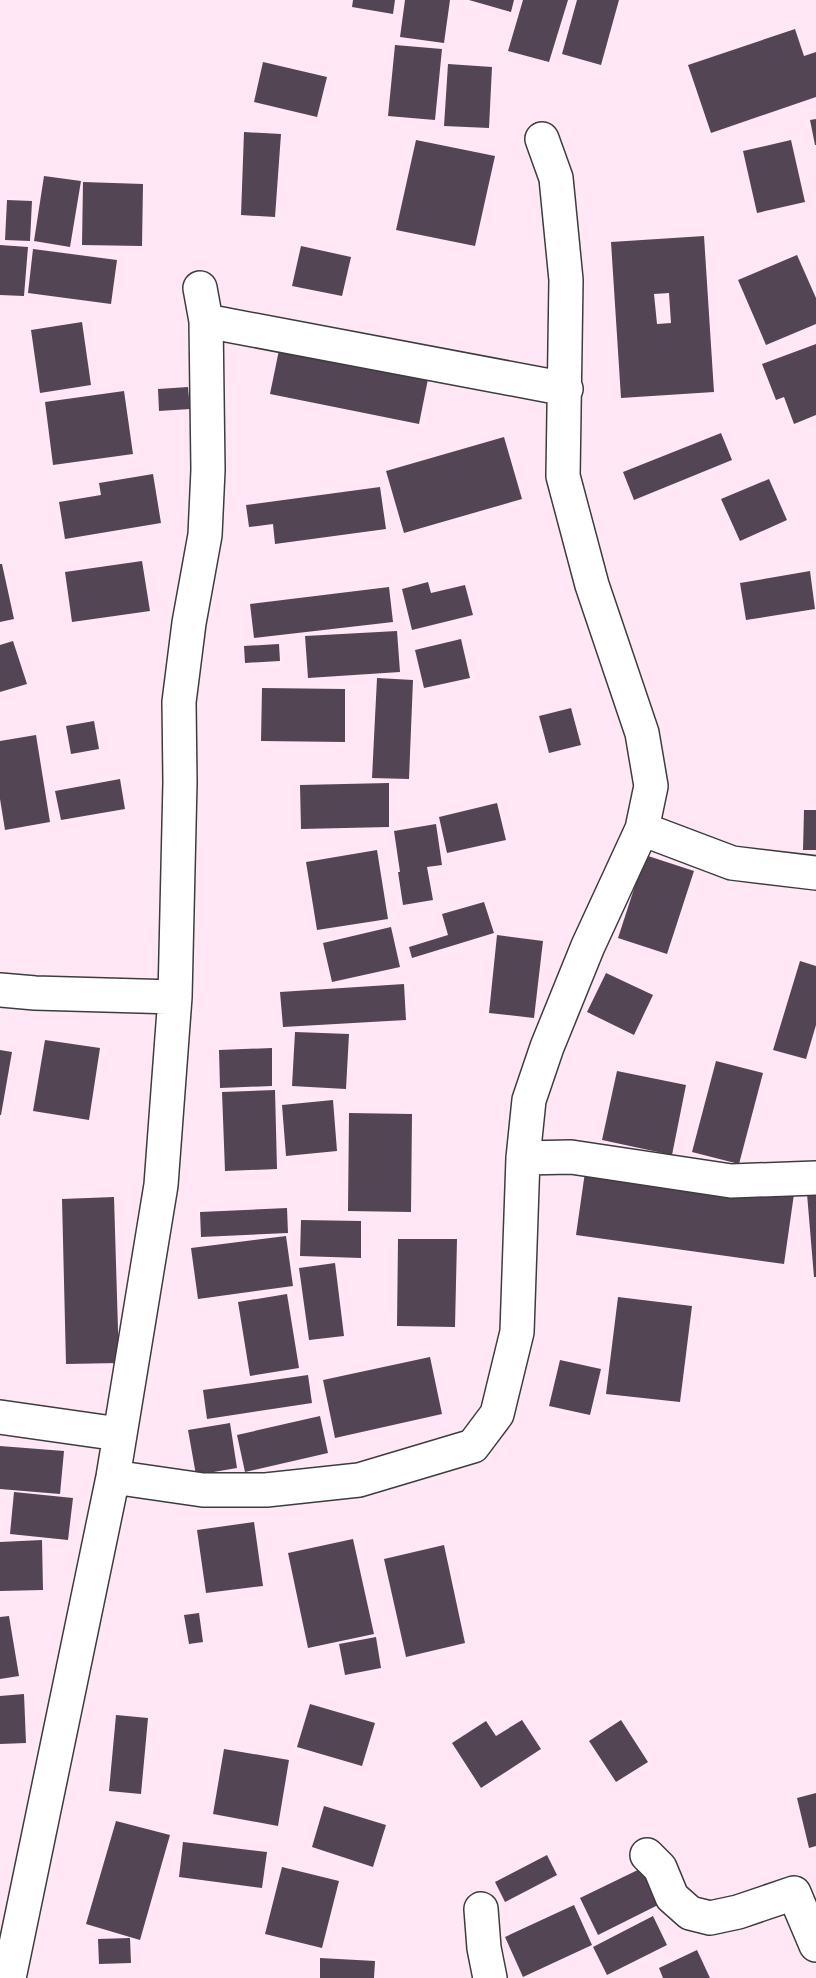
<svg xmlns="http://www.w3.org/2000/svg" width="816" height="1978" viewBox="0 0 816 1978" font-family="'Times New Roman',serif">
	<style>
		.building { fill: #544554; fill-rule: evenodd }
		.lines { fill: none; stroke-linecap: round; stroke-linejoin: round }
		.minor-casing { stroke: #3d3d3d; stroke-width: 36 }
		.minor { stroke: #fff; stroke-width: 33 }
	</style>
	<rect width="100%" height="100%" fill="#ffe7f5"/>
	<path class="building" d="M353,0H395L393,14L352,7Z
		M405,0H450L444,43L400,37Z
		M469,0H514L511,12Z
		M523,0H568L549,62L508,51Z
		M577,0H619L601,65L562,54Z
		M795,29L804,56L816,52V97L711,133L688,65Z
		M395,45L442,49L435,120L388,116Z
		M263,62L327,77L317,117L254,102Z
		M448,64L492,67L489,128L444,126Z
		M816,119V145H815L810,120Z
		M244,132L281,134L275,217L241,215Z
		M416,140L495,156L475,246L396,230Z
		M791,140L805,202L757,213L743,151Z
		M44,176L81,181L70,247L34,241Z
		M83,182L143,184L142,246L82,245Z
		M7,200L32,201L30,241L5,240Z
		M704,236L714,392L621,398L611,242ZM669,293L671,323L657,324L654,294Z
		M0,245L28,247L24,296L0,295Z
		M301,246L351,257L342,296L292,286Z
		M33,249L117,260L111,304L28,293Z
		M797,255L816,298V324L766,345L738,280Z
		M82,322L91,385L40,393L31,330Z
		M816,344V415L794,424L784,397L776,400L762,364Z
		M280,345L429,374L419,424L270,394Z
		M188,387L190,409L159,411L158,389Z
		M124,391L133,454L53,465L45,402Z
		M721,433L732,460L634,500L623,472Z
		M504,437L522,499L404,533L386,471Z
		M153,474L161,523L65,539L59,502L101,495L99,483Z
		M769,479L787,520L740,541L721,499Z
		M380,487L386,529L275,544L273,524L249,527L246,505Z
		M142,561L150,611L72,622L65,572Z
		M0,564H2L14,619L0,622Z
		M810,571L815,609L746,620L740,583Z
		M428,582L431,593L465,585L473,615L412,630L402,589Z
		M389,587L393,622L254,638L250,604Z
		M397,631L400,672L308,678L305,636Z
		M461,639L470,678L424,688L415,650Z
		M13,641L27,684L0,692V645Z
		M279,644L280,661L245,663L244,646Z
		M377,678L413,680L409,779L372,778Z
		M262,688L345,689V742L261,741Z
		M571,708L581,745L549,753L539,716Z
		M94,721L99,749L71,754L66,726Z
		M36,735L50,822L5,830L0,799V741Z
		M120,779L125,809L61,820L55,791Z
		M389,783V827L301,829L300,785Z
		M497,803L506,840L447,853L439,817Z
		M804,810H816V850H803Z
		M436,824L442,865L427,867L433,900L403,905L398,872H400L394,831Z
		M377,850L388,919L317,930L306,862Z
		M645,855L694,871L667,954L618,938Z
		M484,902L494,933L412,958L409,947L448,935L442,914Z
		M391,927L400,967L332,982L323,943Z
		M497,935L543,941L534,1018L489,1013Z
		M800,961L816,966V1025L806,1059L773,1050Z
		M606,973L653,995L634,1035L587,1012Z
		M404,984L406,1020L283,1027L280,992Z
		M295,1032L349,1034L346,1089L292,1086Z
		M45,1040L100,1048L89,1120L33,1111Z
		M272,1048V1086L220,1088L219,1050Z
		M0,1050L12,1052L1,1115H0Z
		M716,1061L763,1073L739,1164L692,1152Z
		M617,1071L686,1085L672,1155L602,1140Z
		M275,1090L277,1169L225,1171L222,1092Z
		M333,1100L337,1151L286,1156L282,1105Z
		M349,1113L412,1114L411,1212L348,1211Z
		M586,1165L794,1194L784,1264L576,1235Z
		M816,1193V1277H814L807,1194Z
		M114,1197L119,1363L66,1364L62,1199Z
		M287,1208L288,1233L201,1237L200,1212Z
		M301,1220L361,1221V1258L300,1256Z
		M286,1236L293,1286L198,1299L191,1248Z
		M398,1239H457L455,1327L397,1326Z
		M335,1263L344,1336L309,1340L299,1268Z
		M287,1294L299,1368L250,1376L238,1302Z
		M618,1297L692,1306L680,1402L606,1394Z
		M430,1357L442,1414L335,1438L323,1380Z
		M560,1360L601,1369L590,1415L549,1406Z
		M308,1375L312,1403L207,1419L203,1390Z
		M320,1416L328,1453L245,1472L237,1435Z
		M230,1423L237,1468L196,1475L188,1430Z
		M0,1446L64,1451L60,1494L0,1489Z
		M14,1492L73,1498L68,1540L10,1534Z
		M254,1522L263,1586L206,1593L197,1530Z
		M353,1539L374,1634L308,1648L288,1553Z
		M42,1540L43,1590L0,1591V1542Z
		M444,1545L465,1643L406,1657L384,1559Z
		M199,1613L203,1642L189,1644L184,1615Z
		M9,1616L19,1676L0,1679V1617Z
		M376,1637L381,1668L345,1675L339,1644Z
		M24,1694L26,1743L0,1744V1696Z
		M310,1704L375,1723L362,1766L297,1747Z
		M116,1715L148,1718L141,1794L109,1791Z
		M522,1720L541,1749L481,1788L452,1743L486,1721L496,1736Z
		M621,1720L648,1762L616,1782L589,1741Z
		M224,1749L289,1760L278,1826L213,1814Z
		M816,1793V1846L809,1848L797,1798Z
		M324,1806L386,1825L373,1867L312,1847Z
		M116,1821L170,1835L140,1940L86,1924Z
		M183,1842L267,1852L262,1888L179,1877Z
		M547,1855L557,1875L505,1902L495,1882Z
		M646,1866L664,1902L598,1935L580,1898Z
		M282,1867L339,1881L322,1948L265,1934Z
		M574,1905L592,1945L523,1977L505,1937Z
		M653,1916L667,1945L607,1975L593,1947Z
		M130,1938L131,1963L99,1964L98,1939Z
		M697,1950L710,1978H663L659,1968Z
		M320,1958L375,1961L374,1978H320Z"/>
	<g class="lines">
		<g class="minor-casing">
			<path id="minor" d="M206,321L566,389
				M642,829L732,863L816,873
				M0,990L35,993L175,997
				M523,1158L571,1157L731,1181L816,1178
				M0,1417L119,1434
				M113,1477L203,1490H266L359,1480L473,1446L497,1414L517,1332L523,1158L529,1100L547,1047L588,946L642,829L651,786L642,733L592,585L563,476L566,280L556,178L542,139
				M647,1855L660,1868L672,1897L690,1913L710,1918L738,1912L794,1893L816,1945
				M481,1909L484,1948L490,1978
				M9,1978L113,1477L161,1185L175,997L180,782L179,702L189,623L205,535L208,470L206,321L200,288"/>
		</g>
		<use href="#minor" class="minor"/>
	</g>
</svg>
